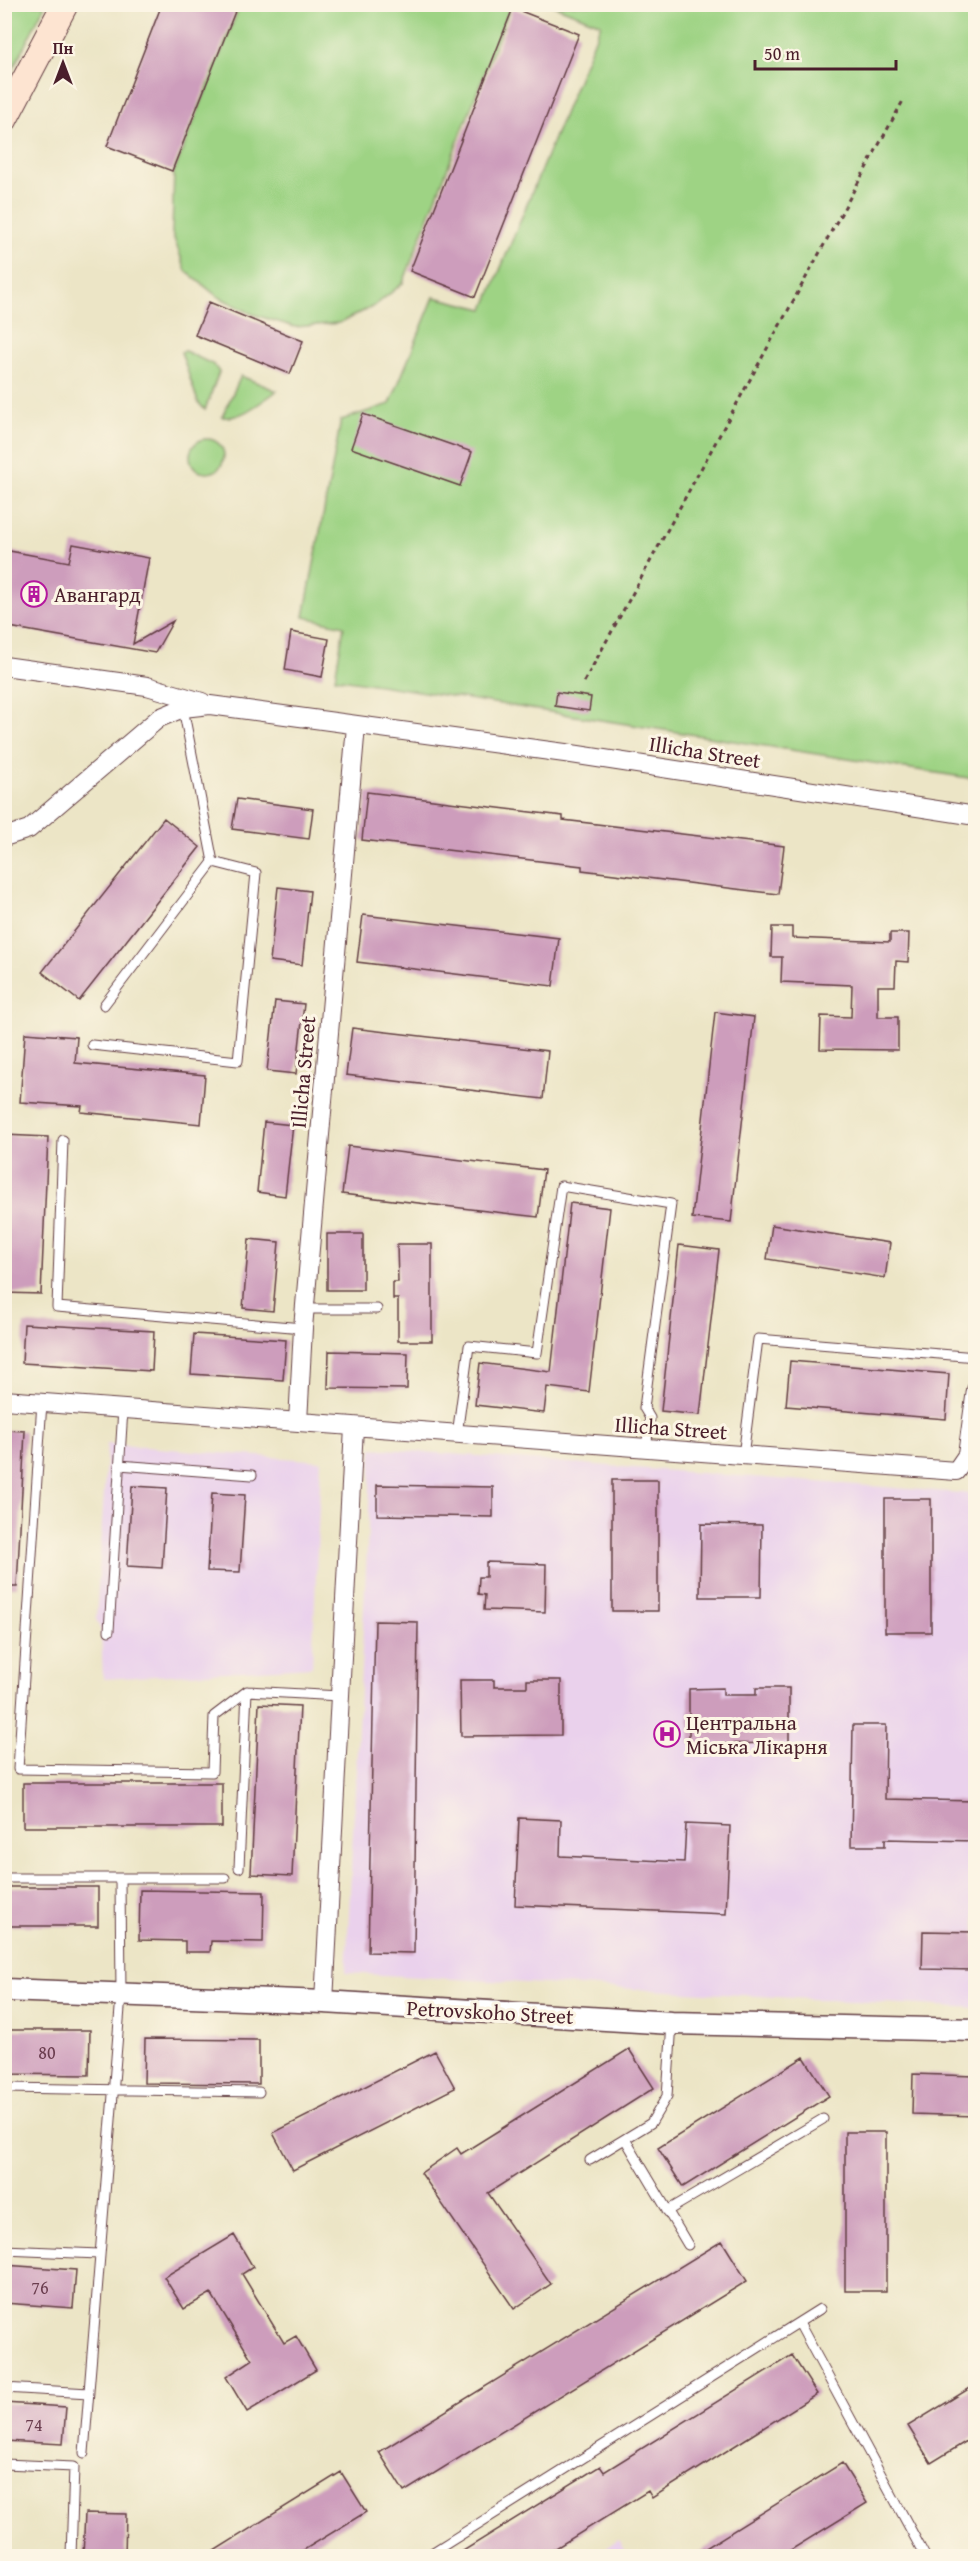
<svg xmlns="http://www.w3.org/2000/svg" width="980" height="2561" viewBox="0 0 980 2561" font-family="'Gentium Book Plus',serif">
	<style>
		.built { fill: #ead1ec }
		.green { fill: #9ed384; stroke: #747958; stroke-width: 1.5 }
		.building { fill: #cd9dbc }
		.lines { fill: none; stroke-linecap: round; stroke-linejoin: round }
		.service-casing { stroke: #623d42; stroke-width: 11 }
		.minor-casing { stroke: #623d42; stroke-width: 20 }
		.tertiary-casing { stroke: #623d42; stroke-width: 25 }
		.secondary-casing { stroke: #623d42; stroke-width: 28 }
		.path { stroke: #623d42; stroke-width: 3; stroke-dasharray: 4.5 4.5; stroke-linecap: butt }
		.service { stroke: #fff; stroke-width: 9 }
		.minor { stroke: #fff; stroke-width: 18 }
		.tertiary { stroke: #fff; stroke-width: 22 }
		.secondary { stroke: #fde4d1; stroke-width: 26 }
		.labels { text-anchor: middle; dominant-baseline: central; stroke-width: 6; stroke-linejoin: round; paint-order: stroke }
		.number-label { font-size: 18px; fill: #6b3e4f }
		.poi-label { font-size: 21px; fill: #4a1f2b; stroke: #fcf5e5; text-anchor: start }
		.street-label { font-size: 21px; fill: #4a1f2b; stroke: #fcf5e5 }
	</style>
	<rect width="100%" height="100%" fill="#fcf5e5"/>
	<filter id="ink" filterUnits="userSpaceOnUse"><feTurbulence type="fractalNoise" baseFrequency=".0167" numOctaves="2"/><feDisplacementMap in="SourceGraphic" scale="12" xChannelSelector="R" yChannelSelector="G"/><feConvolveMatrix kernelMatrix="1 2 1 2 8 2 1 2 1" color-interpolation-filters="sRGB"/></filter>
	<filter id="wash" filterUnits="userSpaceOnUse"><feTurbulence type="fractalNoise" baseFrequency=".008" numOctaves="4" result="noise"/><feDisplacementMap in="SourceGraphic" scale="24" xChannelSelector="R" yChannelSelector="G"/><feGaussianBlur stdDeviation="1.35" result="paint"/><feColorMatrix in="noise" values="0 0 0 0 0 0 0 0 0 0 0 0 0 0 0 0 0 1.4 0 .05"/><feComposite in="paint" operator="in"/></filter>
	<g filter="url(#wash)">
		<rect width="100%" height="100%" fill="#ece5c6"/>
		<path class="built" d="M107,1444L321,1461L312,1667L103,1679L101,1631L96,1619Z
			M372,1448L975,1494V2008L346,1973Z
			M619,2540L628,2556H593Z"/>
		<path class="green" d="M5,4L45,5L5,85L4,5Z
			M240,5H511L403,283L374,306L339,323L295,327L252,314L217,296L186,271L172,233L174,172Z
			M552,5H975V779L335,678L344,626L304,617L341,420L390,404L434,297L484,309L601,24Z
			M185,351L214,365L219,372L205,410L198,402L181,352Z
			M241,376L277,391C262,401 241,420 222,417Z
			M190 456a17 17 0 1 1 34 0a17 17 0 1 1-34 0Z"/>
		<g id="blocks">
			<path class="building" d="M162,4H238L172,171L107,146Z
				M513,8L579,34L475,297L410,271Z
				M209,302L303,341L290,374L195,335Z
				M363,414L472,452L460,486L351,448Z
				M73,544L149,558L133,644L173,621L155,653L4,626V550L69,562Z
				M291,632L329,639L322,677L285,670Z
				M557,692L591,697L589,711L555,706Z
				M367,792L563,816V820L784,846L778,894L582,870V866L362,840Z
				M237,799L313,809L309,839L232,829Z
				M164,818L200,847L79,1001L42,972Z
				M278,887L310,891L302,965L270,961Z
				M363,915L559,938L553,986L357,962Z
				M772,927H792V938L890,942V933H909L908,962L896,961L895,986H878V1017H898V1050L820,1049L821,1016L851,1017L852,985L781,982L782,957H771Z
				M275,1001L304,1004L296,1074L267,1071Z
				M715,1012L754,1017L731,1222L692,1218Z
				M352,1028L548,1051L543,1099L346,1075Z
				M25,1033L77,1037L75,1063L205,1075L201,1124L81,1112L82,1106L20,1102Z
				M264,1122L293,1125L285,1196L257,1192Z
				M4,1135L48,1137L41,1294L4,1293Z
				M348,1146L544,1170L538,1217L342,1194Z
				M570,1203L610,1208L589,1392L547,1387L544,1413L475,1405L480,1363L551,1372Z
				M772,1225L890,1243L885,1278L767,1259Z
				M327,1234H363V1290H327Z
				M249,1239L279,1242L273,1311L243,1308Z
				M397,1244H432V1341H398V1299H393V1282H398Z
				M679,1245L719,1250L700,1415L661,1411Z
				M24,1324L154,1331L152,1371L22,1363Z
				M194,1334L286,1340L283,1380L191,1374Z
				M329,1351L408,1353L407,1389L328,1388Z
				M790,1361L949,1374L946,1419L786,1406Z
				M4,1430L25,1431L17,1587H4Z
				M612,1480H658V1611H612Z
				M377,1485L493,1487V1517L377,1515Z
				M132,1486L167,1488L162,1568L127,1566Z
				M212,1493L245,1495L240,1572L207,1571Z
				M885,1499H931V1632H885Z
				M701,1524L762,1525L761,1597H700Z
				M486,1562L546,1564L545,1612L484,1610L485,1595L478,1594L479,1577H486Z
				M375,1621L418,1622L414,1953L368,1952Z
				M460,1680H494V1687H527V1680H561V1735L461,1736Z
				M723,1688V1695H756V1688H789V1743L689,1744V1689Z
				M259,1704L300,1706L292,1876L251,1874Z
				M853,1725H886L885,1799L975,1801V1841L885,1839V1846H851Z
				M23,1783H222V1827H23Z
				M519,1818L561,1820L560,1856L684,1862L686,1824L730,1826L726,1914L515,1905Z
				M4,1887H98V1926H4Z
				M140,1890L264,1892L263,1942L211,1941L210,1952H185V1941L139,1940Z
				M923,1931L975,1932V1970L922,1969Z
				M4,2030H90L89,2075L4,2074Z
				M145,2039L259,2040V2084L144,2083Z
				M629,2049L654,2088L488,2193L551,2284L514,2309L421,2173L457,2148L461,2154Z
				M435,2051L455,2088L293,2170L273,2133Z
				M804,2057L829,2096L683,2187L658,2148Z
				M913,2074L975,2076V2116L912,2114Z
				M845,2132H886V2291H845Z
				M234,2235L253,2267L242,2274L284,2343L296,2336L316,2370L247,2412L226,2377L252,2360L211,2293L184,2309L164,2277Z
				M722,2241L747,2281L404,2492L379,2452Z
				M4,2265L76,2270L73,2308L4,2303Z
				M792,2355L817,2394L652,2498L648,2491L543,2556H455L600,2466L604,2472Z
				M975,2385V2436L931,2463L908,2426Z
				M4,2403L66,2407L63,2444L4,2441Z
				M842,2463L867,2503L781,2556H693Z
				M341,2472L366,2512L294,2556H206Z
				M85,2513L126,2514L125,2556H83Z"/>
		</g>
	</g>
	<g filter="url(#ink)">
		<use href="#blocks" fill-opacity="0" stroke="#623d42" stroke-width="1.5"/>
		<g class="lines">
			<g class="service-casing">
				<path id="service" d="M104,1005L213,862
					M92,1045L238,1061L256,873L213,862L183,708
					M63,1140L57,1307L303,1328
					M305,1309H377
					M42,1402L18,1769L212,1772L214,1716L247,1691
					M457,1435L469,1346L537,1353L561,1186L671,1204L644,1408L650,1418L646,1448
					M743,1456L758,1339L976,1357
					M119,1465L252,1475
					M109,1631L123,1409
					M239,1868L247,1691L340,1696
					M4,1878H120
					M4,2088L259,2092
					M625,2139L688,2245
					M590,2160L651,2123L667,2096L672,2023
					M667,2211L823,2119
					M4,2250L99,2254
					M799,2323L925,2556
					M4,2388L89,2393
					M84,2453L121,1996L120,1878H225
					M4,2464L74,2467L71,2556
					M427,2556L820,2309"/>
			</g>
			<g class="minor-casing">
				<path id="minor" d="M4,666L147,686L202,702
					M4,837L29,829L159,718L183,708L210,705L565,753L976,816
					M4,1400L956,1471L967,1455L976,1390
					M298,1422L303,1328L356,726
					M324,2002L354,1427"/>
			</g>
			<g class="tertiary-casing">
				<path id="tertiary" d="M4,1990L324,2002L672,2023L976,2030"/>
			</g>
			<g class="secondary-casing">
				<path id="secondary" d="M4,120L65,4"/>
			</g>
			<path class="path" d="M584,682L904,99"/>
			<use href="#service" class="service"/>
			<use href="#minor" class="minor"/>
			<use href="#tertiary" class="tertiary"/>
			<use href="#secondary" class="secondary"/>
		</g>
	</g>
	<defs>
		<g id="building-ring" transform="scale(1.35)"><circle r="9.5" fill="#fcf5e5" stroke="#b5179e" stroke-width="1.5"/><path d="M-4-6H4V6H1V3H-1V6H-4ZM-2.5-4.3h1.7v1.8h-1.7ZM.8-4.3h1.7v1.8H.8ZM-2.5-1h1.7V.8h-1.7ZM.8-1h1.7V.8H.8Z" fill="#b5179e"/></g>
		<g id="hospital-ring" transform="scale(1.35)"><circle r="9.5" fill="#fcf5e5" stroke="#b5179e" stroke-width="1.5"/><path d="M-5-5h3v3.5h4V-5h3V5h-3V1.5h-4V5h-3Z" fill="#b5179e"/></g>
	</defs>
	<g fill-rule="evenodd">
		<use href="#building-ring" x="34" y="594"/>
		<use href="#hospital-ring" x="667" y="1734"/>
	</g>
	<g class="labels">
		<g class="number-label">
			<text x="47" y="2052">80</text>
			<text x="40" y="2287">76</text>
			<text x="34" y="2424">74</text>
		</g>
		<g class="poi-label">
			<text x="54" y="594">Авангард</text>
			<text x="686" y="1722">Центральна<tspan x="686" dy="24">Міська Лікарня</tspan></text>
		</g>
		<g class="street-label">
			<text transform="translate(705 752) rotate(9)">Illicha Street</text>
			<text transform="translate(303 1072) rotate(-85)">Illicha Street</text>
			<text transform="translate(671 1428) rotate(4)">Illicha Street</text>
			<text transform="translate(490 2012) rotate(3)">Petrovskoho Street</text>
		</g>
	</g>
	<rect width="980" height="2561" fill="none" stroke="#fcf5e5" stroke-width="24"/>
	<g transform="translate(63 63)" stroke="#fcf5e5" stroke-width="4.5" paint-order="stroke">
	<path d="M0-4.5L10 22L0 15L-10 22Z" fill="#4a1f2b"/>
	<text y="-9" font-size="16" font-weight="bold" text-anchor="middle" fill="#4a1f2b">Пн</text>
	</g>
	<path d="M755 60v9h141v-9" fill="none" stroke="#4a1f2b" stroke-width="3"/>
	<text x="764" y="60" font-size="18" fill="#4a1f2b" stroke="#fcf5e5" stroke-width="4.5" paint-order="stroke">50 m</text>
</svg>
